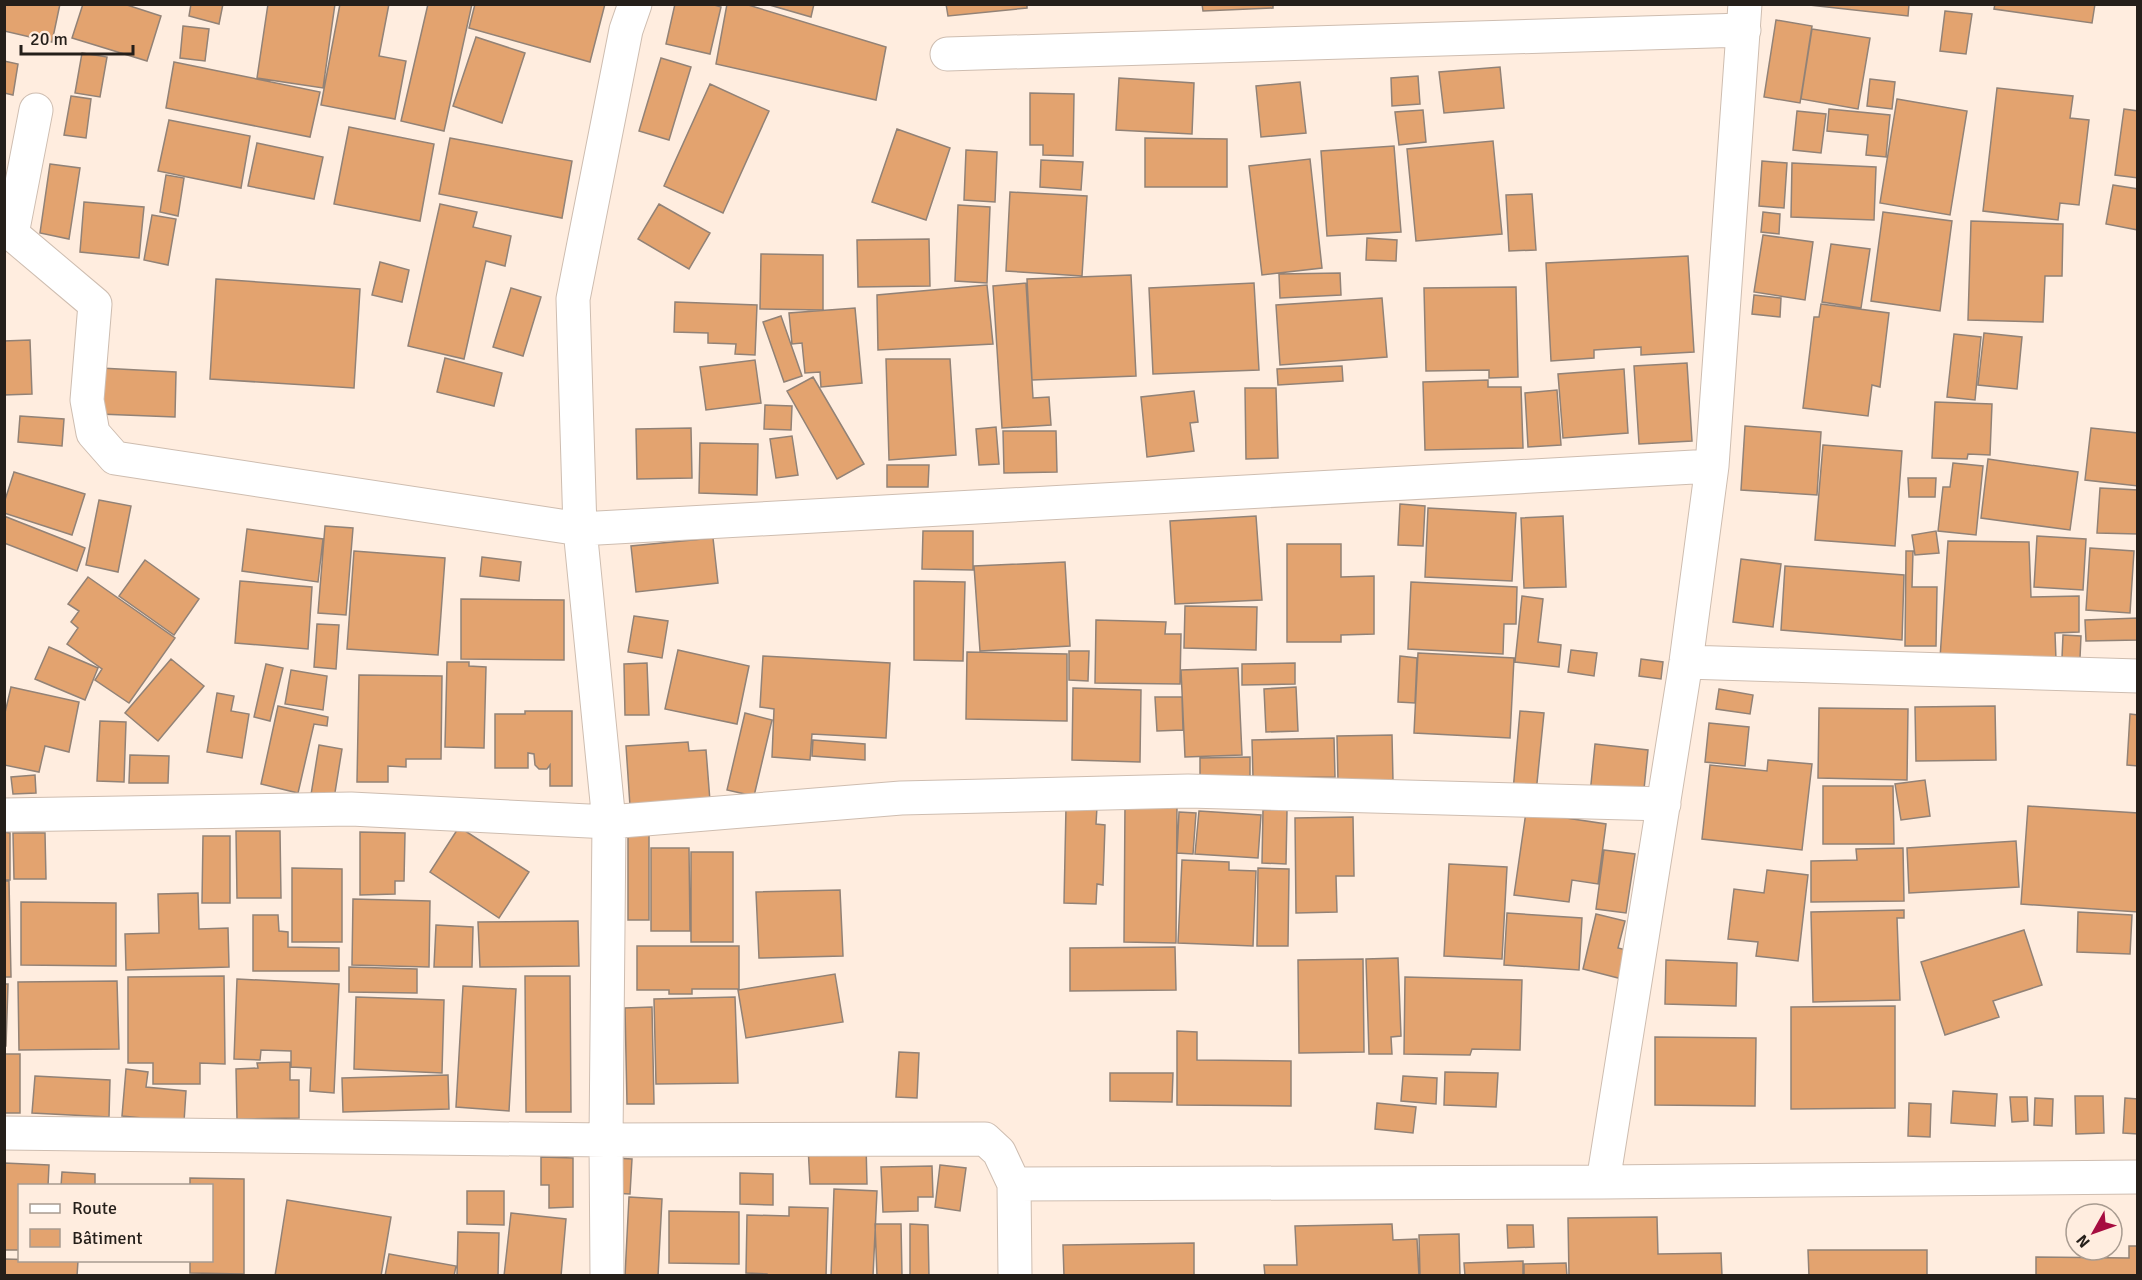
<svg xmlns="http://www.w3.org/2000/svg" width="2142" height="1280" viewBox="0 0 2142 1280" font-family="Signika,sans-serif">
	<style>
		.building { fill: #e3a36f; stroke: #928276; stroke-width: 1.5 }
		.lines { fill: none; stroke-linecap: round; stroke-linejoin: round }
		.minor-casing { stroke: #cebdb0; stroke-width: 35 }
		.minor { stroke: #fff; stroke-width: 33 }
	</style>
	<rect width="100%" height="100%" fill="#ffeddf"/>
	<path class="building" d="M4,4H60L52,42L4,31Z
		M83,4H124L161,16L147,61L72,38Z
		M191,4H223L219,24L189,16Z
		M268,4H335L323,88L257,78Z
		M340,4H389L379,56L406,61L395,119L321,105Z
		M428,4H472L444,131L401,121Z
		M475,4H605L590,62L469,28Z
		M675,4H711L721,7L710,54L666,44Z
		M727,4H745L886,47L876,100L716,64Z
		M766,4H814L811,17Z
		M946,4H1027V8L948,16Z
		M1202,4H1273V8L1203,11Z
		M1800,4H1909L1908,16Z
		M1995,4H2095L2092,23L1994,9Z
		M1945,11L1972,14L1966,54L1940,51Z
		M1776,20L1812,26L1800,103L1764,97Z
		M183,26L209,29L205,61L180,58Z
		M1812,29L1870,38L1858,109L1801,99Z
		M476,37L525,53L502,123L453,106Z
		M82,53L107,57L100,97L75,93Z
		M661,58L691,67L669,140L639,131Z
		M4,61L18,64L13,95L4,93Z
		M174,62L320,92L310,137L166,108Z
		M1500,67L1504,108L1444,113L1439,72Z
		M1418,76L1420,104L1392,106L1391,78Z
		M1119,78L1194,83L1192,134L1116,130Z
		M1870,79L1895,82L1892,109L1867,106Z
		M1300,82L1306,133L1261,137L1256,86Z
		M710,84L769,111L723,213L664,186Z
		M1997,88L2073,96L2070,118L2089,120L2079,205L2060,203L2058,220L1983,211Z
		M1030,93L1074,94L1073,156L1043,155V145H1030Z
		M71,96L91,99L86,138L64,135Z
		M1897,99L1967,111L1950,215L1880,203Z
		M1829,109L1890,115L1886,157L1866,155L1868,135L1827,131Z
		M2124,109L2138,111V178L2115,175Z
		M1423,110L1426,142L1399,145L1395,112Z
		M1797,111L1826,114L1821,153L1793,150Z
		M169,120L250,136L241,188L158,171Z
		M349,127L434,144L420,221L334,204Z
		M897,129L950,148L926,220L872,202Z
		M450,138L572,161L562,218L439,194Z
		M1145,138L1227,139V187H1145Z
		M1493,141L1502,234L1416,241L1407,149Z
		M257,143L323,157L314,199L248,186Z
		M1394,146L1401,232L1327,236L1321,151Z
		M966,150L997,152L995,202L964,200Z
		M1310,159L1322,268L1262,275L1249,166Z
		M1041,160L1083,162L1081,190L1040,187Z
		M1762,161L1787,163L1784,208L1759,206Z
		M1792,163L1876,167L1874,220L1791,217Z
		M50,164L80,168L69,239L40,233Z
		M166,175L184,178L178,216L160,212Z
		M2113,185L2138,189V230L2106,224Z
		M1010,192L1087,196L1082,276L1006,271Z
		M1532,194L1536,250L1509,251L1506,195Z
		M84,202L144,207L139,258L80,252Z
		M440,204L477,212L473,227L511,236L505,266L486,261L464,359L408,346Z
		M659,204L710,233L689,269L638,239Z
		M958,205L990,207L987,283L955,281Z
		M1763,212L1780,214L1779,234L1761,232Z
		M1883,212L1952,221L1940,311L1871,301Z
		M152,215L176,219L168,265L144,260Z
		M1971,221L2063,224L2062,276H2045L2043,322L1968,320Z
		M1763,235L1813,242L1805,300L1754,292Z
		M1367,238L1397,240L1396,261L1366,260Z
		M929,239L930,286L858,287L857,240Z
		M1831,244L1870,249L1861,308L1822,302Z
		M761,254L823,255V310L760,309Z
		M1688,256L1694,352L1641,355V347L1594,350V358L1551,361L1546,263Z
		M380,262L409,270L402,302L372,295Z
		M1340,273L1341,295L1280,298L1279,274Z
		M1131,275L1136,376L1032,380L1027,279Z
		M216,279L360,289L354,388L210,379Z
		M1026,283L1033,398L1049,397L1051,425L1002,428L993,286Z
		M1254,283L1259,370L1153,374L1149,288Z
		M987,285L993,344L878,350L877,295Z
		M1516,287L1518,377L1489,378V370L1426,371L1424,288Z
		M511,288L541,297L523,356L493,347Z
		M1754,295L1781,298L1780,317L1752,314Z
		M1382,298L1387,357L1280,365L1276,305Z
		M675,302L757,305L755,355L735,354L736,344L708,343V333L674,332Z
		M1821,304L1889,313L1880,387L1872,385L1868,416L1803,408L1814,317H1819Z
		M855,308L862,383L821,387L820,372L805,373L802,343L792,344L789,313Z
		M781,316L802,376L784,382L763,322Z
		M1984,333L2022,337L2017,389L1978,385Z
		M1954,334L1981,337L1975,400L1947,397Z
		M30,340L32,394L4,395V341Z
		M445,358L502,373L494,406L437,392Z
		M886,359H950L956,455L889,460Z
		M755,360L761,403L706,410L700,367Z
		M1687,363L1692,441L1639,444L1634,366Z
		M1342,366L1343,381L1278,385L1277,369Z
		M100,368L176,372L175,417L99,414Z
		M1624,369L1628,433L1563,438L1558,374Z
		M813,377L864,464L837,479L787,391Z
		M1488,380V387H1521L1523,448L1425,450L1423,382Z
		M1245,388H1276L1278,458L1246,459Z
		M1557,390L1561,445L1528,447L1525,393Z
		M1194,391L1198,422L1190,423L1194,451L1147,457L1141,397Z
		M1935,402L1992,404L1990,455L1968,454L1967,459L1932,458Z
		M765,405L792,406L791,430L764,429Z
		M20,416L64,419L62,446L18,442Z
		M1745,426L1821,432L1817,495L1741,490Z
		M996,427L999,464L979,465L976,429Z
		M691,428L692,478L637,479L636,429Z
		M2091,428L2138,433V486L2085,480Z
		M1003,431H1056L1057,472L1004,473Z
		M792,436L798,475L776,478L770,439Z
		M700,443L758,444L757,495L699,493Z
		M1823,445L1902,451L1895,546L1815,540Z
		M1988,459L2078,472L2070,530L1981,518Z
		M1953,463L1983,466L1976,535L1938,531L1943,487H1950Z
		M887,465H929L928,487H887Z
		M14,472L85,494L72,535L4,513V503Z
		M1908,478H1936L1935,497H1909Z
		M2100,488L2138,490V534L2097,533Z
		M99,500L131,506L118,572L86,565Z
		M1400,504L1425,506L1423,546L1398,545Z
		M1428,508L1516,513L1512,581L1425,577Z
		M4,516L85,548L77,571L4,543Z
		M1256,516L1262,600L1175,604L1170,521Z
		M1563,516L1566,587L1524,588L1521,518Z
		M325,526L353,528L346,615L318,613Z
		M247,529L323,539L318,582L242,571Z
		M923,531H973V570L922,569Z
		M1936,531L1939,553L1915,555L1912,535Z
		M2037,536L2086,539L2083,590L2034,587Z
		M713,538L718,583L636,592L631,546Z
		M1948,541L2029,542L2031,597L2079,596V632L2055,633L2056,660L1940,658Z
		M1287,544H1341V577L1374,576V634L1341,635V642H1287Z
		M2090,548L2134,551L2130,613L2086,610Z
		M354,551L445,558L438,655L347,649Z
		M1906,551H1913L1912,587H1937L1936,646H1905Z
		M482,557L521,562L519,581L480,576Z
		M1741,559L1781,564L1773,627L1733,622Z
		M145,560L199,599L174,635L119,596Z
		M1065,562L1070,646L980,651L974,566Z
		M1785,566L1904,575L1902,640L1781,630Z
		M88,577L175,638L129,703L95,680L102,669L67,644L78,628L71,622L79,611L68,604Z
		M240,581L312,587L308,649L235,643Z
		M914,581L965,582L963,661L914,660Z
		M1411,582L1517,587L1516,624H1504L1503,654L1408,649Z
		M1522,596L1543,599L1538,642L1561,645L1559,667L1515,662Z
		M461,599L564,600V660L461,659Z
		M1185,606L1257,607L1256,650L1184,648Z
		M634,616L668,621L662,658L628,652Z
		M2138,618V640L2086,641L2085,620Z
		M1096,620L1166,622L1165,634H1181L1180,684L1095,683Z
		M317,624L339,625L336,669L314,667Z
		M2063,635L2081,636L2080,658H2062Z
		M49,647L98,668L85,700L35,679Z
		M678,650L749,666L737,724L665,709Z
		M1571,650L1597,653L1594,676L1568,672Z
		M1069,651H1089L1088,681L1069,680Z
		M967,652L1067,654V721L966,719Z
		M1418,653L1514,658L1510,738L1414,733Z
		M763,656L890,663L886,738L812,734L810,760L772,757L774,709L760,707Z
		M1400,656L1417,658L1415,703L1398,702Z
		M171,659L204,686L158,741L125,713Z
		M1641,659L1663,662L1661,679L1639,676Z
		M447,662H469V666L486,667L484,748L445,747Z
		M647,663L649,715H625L624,664Z
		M1295,663V684L1242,685V664Z
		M266,664L283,668L270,721L254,717Z
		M1238,668L1242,755L1185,757L1181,670Z
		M291,670L327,676L323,710L285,704Z
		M359,675L442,676L441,759H406V767L388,766V782H357Z
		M11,687L79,702L69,752L45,746L39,772L4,765V717Z
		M1296,687L1298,731L1266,732L1264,689Z
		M1073,688L1141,690L1140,762L1072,760Z
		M1719,689L1753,695L1750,714L1716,709Z
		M217,693L234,696L231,711L249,714L242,758L207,752Z
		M1155,697H1182L1183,730L1157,731Z
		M278,706L328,717L327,726L314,724L298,793L261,784Z
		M1995,706L1996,760L1916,761L1915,707Z
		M1819,708L1908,709L1907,780L1818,778Z
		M525,711H572V786H550V765L547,769H539L535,765L534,754L528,753V768H495V714H525Z
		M1520,711L1544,713L1536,793L1513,791Z
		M745,713L772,720L754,796L727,790Z
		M2130,714L2138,715V766L2127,765Z
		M100,721L126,722L124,782L97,781Z
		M1709,723L1749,727L1745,766L1705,762Z
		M1392,735L1393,781H1338L1337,736Z
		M1334,738L1335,777L1253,778L1252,740Z
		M813,740L865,744V760L812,756Z
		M688,742L689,751L706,750L710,801L630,806L626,746Z
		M1595,744L1648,750L1643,799L1590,794Z
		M319,745L342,749L333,805L310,801Z
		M130,755L169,756L168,783H129Z
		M1250,757V776L1200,778V758Z
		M1768,760L1812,764L1802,850L1702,839L1710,765L1767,771Z
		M35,775L36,793L13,794L11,777Z
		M1925,780L1930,816L1901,820L1895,784Z
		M1823,786H1893L1894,844H1823Z
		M1125,803L1177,804L1176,943L1124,942Z
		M2028,806L2138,813V912L2021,904Z
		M1066,807H1097L1096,824L1105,825L1103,885L1097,884L1096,904L1064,903Z
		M1263,810H1287L1286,864L1262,863Z
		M1199,811L1261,815L1258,858L1195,854Z
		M1179,812L1196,813L1193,854L1177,853Z
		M1526,812L1606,824L1598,884L1572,880L1569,902L1514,895Z
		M1353,817L1354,876H1336L1337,912L1296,913L1295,818Z
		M459,827L529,872L499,918L430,872Z
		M236,831H280L281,898H237Z
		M4,832L10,833V880H4Z
		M360,832L405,833L404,881H395V894L360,895Z
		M13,833H45L46,879H14Z
		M628,833H649V920H628Z
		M203,836H230V903H202Z
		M2016,841L2019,887L1909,893L1907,848Z
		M651,848H689L690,931H651Z
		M1903,848L1904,901L1811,902V861L1857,860L1856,849Z
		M1604,850L1635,854L1626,913L1596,909Z
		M691,852H733V942H691Z
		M1182,860L1229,862V870L1256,871L1253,946L1178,943Z
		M1449,864L1507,867L1502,959L1444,956Z
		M292,868L342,869V942H292Z
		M1258,868L1289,869L1288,946H1257Z
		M1767,870L1808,875L1798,961L1756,956L1758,942L1728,939L1734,889L1764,893Z
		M4,881H9L11,977H4Z
		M840,890L843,956L759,958L756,892Z
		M198,893L199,929L228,928L229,967L126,970L125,934L159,933L158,894Z
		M353,899L430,901L429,967L352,965Z
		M21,902L116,903V966L21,965Z
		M1904,910V918H1897L1900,1000L1813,1002L1811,912Z
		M2078,912L2132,915L2130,954L2077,952Z
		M1507,913L1582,918L1579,970L1504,965Z
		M1596,914L1625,921L1618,948L1634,952L1626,980L1583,969Z
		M253,915H278L279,931L288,932V947L339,948V971H253Z
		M578,921L579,966L480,967L478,922Z
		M436,925L473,927L472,967H434Z
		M2024,930L2042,985L1993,1001L1999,1017L1945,1035L1921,962Z
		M637,946H739V989H692V994H669V990H637Z
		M1175,947L1176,990L1070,991V948Z
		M1398,958L1401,1036L1391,1037L1392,1054H1369L1366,959Z
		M1363,959L1364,1052L1299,1053L1298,960Z
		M1666,960L1737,963L1736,1006L1665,1004Z
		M349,967L417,969V993L349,992Z
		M835,974L843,1022L746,1038L738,990Z
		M224,976L225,1064L200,1063V1084H153V1063H128V977Z
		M525,976H570L571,1112H526Z
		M1405,977L1522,980L1520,1050L1472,1049L1470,1055L1404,1054Z
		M237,979L339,984L334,1093L310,1091L311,1068L291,1067V1051L261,1050L260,1060L234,1059Z
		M117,981L119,1049L19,1050L18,982Z
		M4,984H8L6,1046H4Z
		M463,986L516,989L509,1111L456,1107Z
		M356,997L444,1000L442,1073L354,1069Z
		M735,997L738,1083L656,1084L654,999Z
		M1895,1006V1108L1791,1109V1007Z
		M652,1007L654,1104H627L625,1008Z
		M1177,1031L1197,1032V1060L1291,1061V1106L1177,1105Z
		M1655,1037L1756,1038L1755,1106L1655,1105Z
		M899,1052L919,1053L917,1098L896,1097Z
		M4,1054H20V1113H4Z
		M290,1062V1080H299V1118L237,1119L236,1069L258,1068L257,1063Z
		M126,1069L148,1072L146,1087L186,1091L184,1122L122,1116Z
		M1445,1072L1498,1073L1496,1107L1444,1105Z
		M1110,1073H1173L1172,1102L1110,1101Z
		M448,1075L449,1109L343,1112L342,1078Z
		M35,1076L110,1080L109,1117L32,1113Z
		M1403,1076L1437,1078L1436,1104L1401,1101Z
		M1953,1091L1997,1094L1995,1126L1951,1123Z
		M2075,1096H2103L2104,1133L2076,1134Z
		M2010,1097H2027L2028,1121L2012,1122Z
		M2035,1098L2053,1099L2052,1126L2034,1125Z
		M2125,1098L2138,1099V1134L2123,1133Z
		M1377,1103L1416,1107L1413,1133L1375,1129Z
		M1909,1103L1931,1104L1930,1137L1908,1136Z
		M866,1144L867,1184H810L808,1146Z
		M541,1157L573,1158V1207L549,1208V1185H541Z
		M613,1158L632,1159L630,1194L611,1193Z
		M4,1163L49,1165L48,1186H20V1250H4Z
		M940,1165L966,1168L960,1211L935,1207Z
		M932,1166L933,1197H918V1211L883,1212L881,1167Z
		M62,1172L95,1174V1186H61Z
		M740,1173L773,1174V1205L740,1204Z
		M190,1178L244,1179V1274L190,1273V1260H212V1186H190Z
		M834,1189L877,1191L873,1276H831Z
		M467,1191H504V1225L467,1224Z
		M629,1197L662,1199L658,1276H625Z
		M287,1200L391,1217L381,1276H275Z
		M789,1207L828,1208L826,1276H767V1274L746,1273L747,1215L789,1216Z
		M669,1211L739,1212V1264L669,1263Z
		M511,1213L566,1219L561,1276H504Z
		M1657,1217L1658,1254L1721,1253L1722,1276H1569L1568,1218Z
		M875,1224H901L902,1276H877Z
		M910,1224L928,1225L929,1276H910Z
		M1392,1224L1393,1240L1417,1239L1419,1276H1265L1264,1265H1297L1295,1226Z
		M1507,1225H1533L1534,1247L1508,1248Z
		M458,1232L499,1233L498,1276H457Z
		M1459,1234L1460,1276H1420L1419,1235Z
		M1194,1243V1276H1064L1063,1245Z
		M2129,1246H2138V1276H2036V1257L2129,1258Z
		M1808,1250H1927V1276H1809Z
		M389,1254L456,1266L454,1276H385Z
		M4,1259L78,1261L77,1276H4Z
		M1523,1261V1276H1465L1464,1263Z
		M1566,1263L1567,1276H1524V1264Z"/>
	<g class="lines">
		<g class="minor-casing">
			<path id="minor" d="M947,54L1744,30
				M36,110L12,234L95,304L87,400L93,433L115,458L580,529L1712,466
				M1686,662L2138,676
				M4,815L351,809L609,822L901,798L1188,791L1664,804
				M4,1133L606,1140L985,1139L999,1152L1014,1184
				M1603,1182L1686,662L1712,466L1745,4
				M607,1276L606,1140L609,822L580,529L573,299L626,30L635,4
				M1015,1276L1014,1184L1603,1182L2138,1177"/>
		</g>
		<use href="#minor" class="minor"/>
	</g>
	<rect width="2142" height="1280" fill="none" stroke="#251f1a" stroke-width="12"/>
	<rect x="18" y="1184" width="195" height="78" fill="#ffeddf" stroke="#a89b90" stroke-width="1.5"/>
	<rect x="30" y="1204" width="30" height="9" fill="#ffffff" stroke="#a89b90" stroke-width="1.5"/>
	<text x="72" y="1214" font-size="18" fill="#251f1a">Route</text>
	<rect x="30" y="1229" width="30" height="18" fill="#e3a36f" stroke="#a89b90" stroke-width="1.5"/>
	<text x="72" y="1244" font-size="18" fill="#251f1a">Bâtiment</text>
	<g transform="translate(2094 1232) rotate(230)"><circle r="28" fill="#ffeddf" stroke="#a89b90" stroke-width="1.5"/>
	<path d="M0-4.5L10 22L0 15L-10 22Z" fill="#a60d40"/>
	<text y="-9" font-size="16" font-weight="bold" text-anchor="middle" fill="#251f1a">N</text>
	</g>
	<path d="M21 45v9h112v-9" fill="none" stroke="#251f1a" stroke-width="3"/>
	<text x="30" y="45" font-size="18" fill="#251f1a" stroke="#ffeddf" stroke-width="4.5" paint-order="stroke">20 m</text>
</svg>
